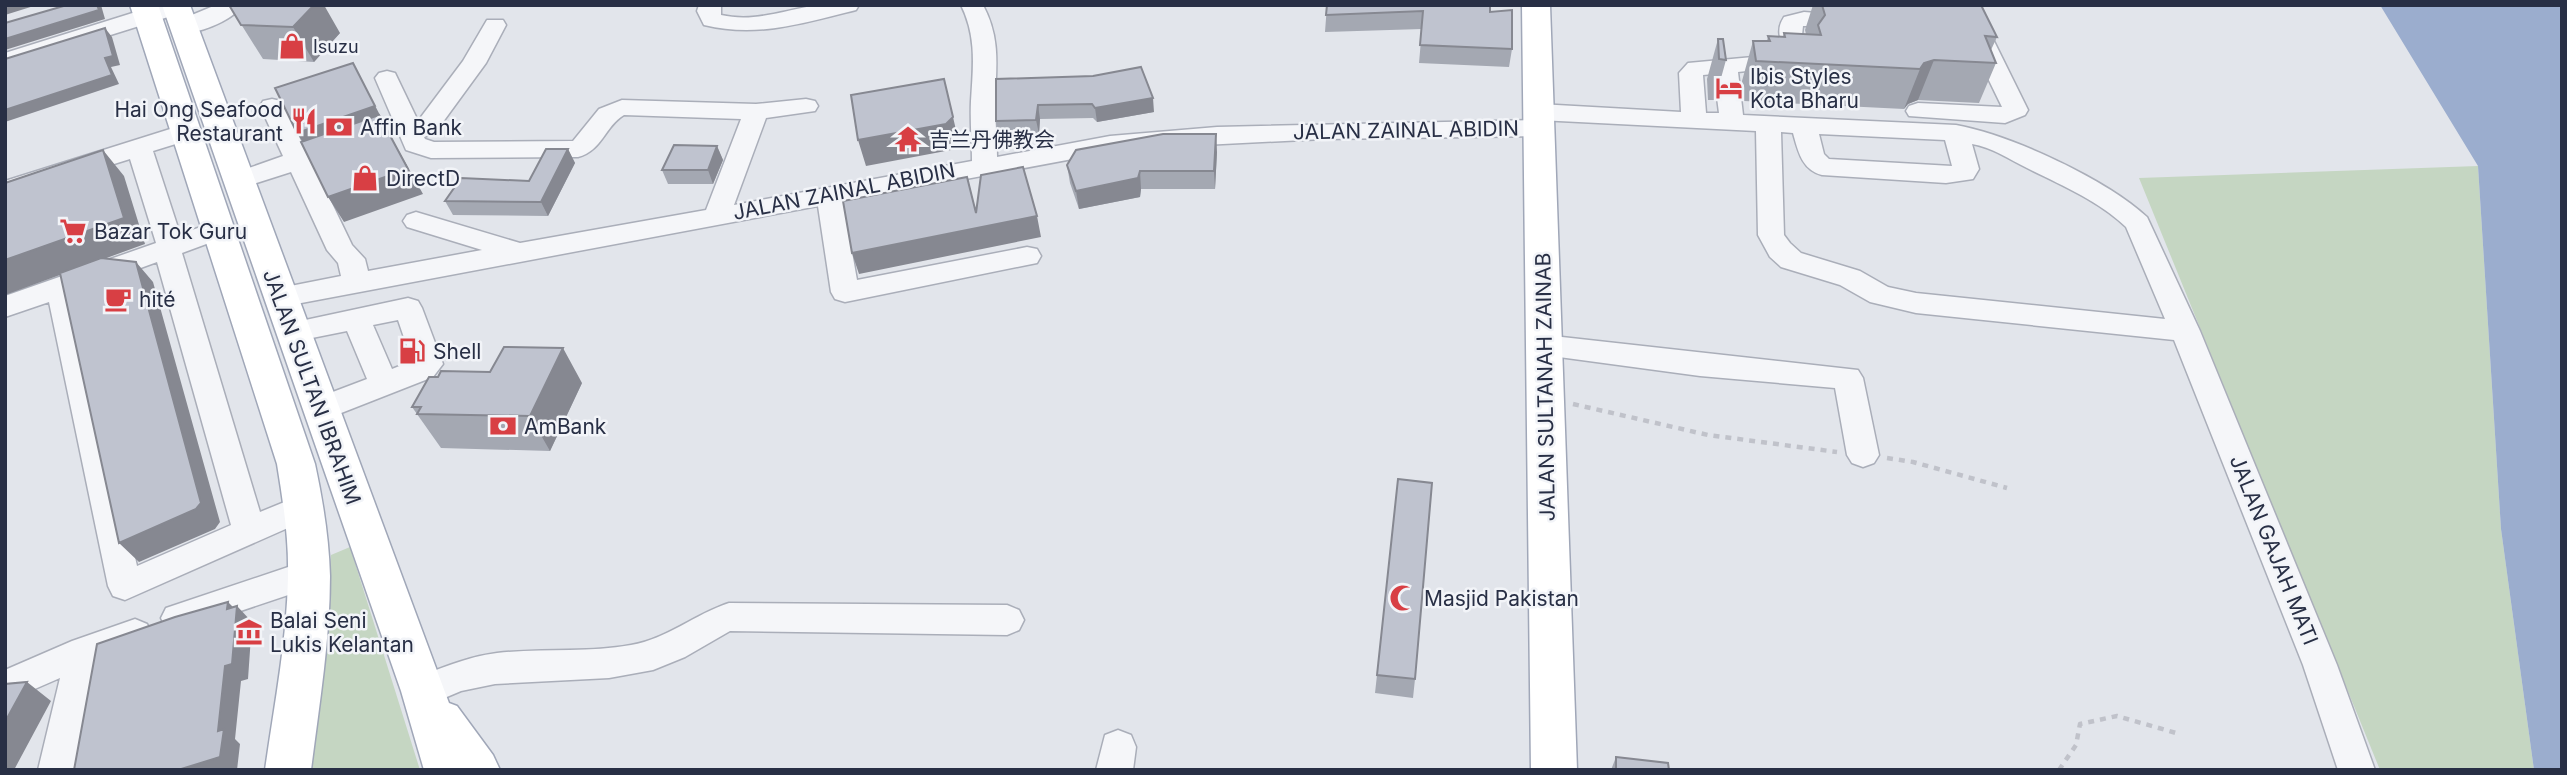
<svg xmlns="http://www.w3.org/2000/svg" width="2567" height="775" viewBox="0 0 2567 775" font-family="Inter,'Noto Sans SC',sans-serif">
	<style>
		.green { fill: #c5d6c2 }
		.water { fill: #9badce }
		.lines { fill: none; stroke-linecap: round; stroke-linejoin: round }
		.minor-casing { stroke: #aaaeb9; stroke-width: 3 }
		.major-casing { stroke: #a0a7b8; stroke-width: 3 }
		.path { stroke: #c0c2ca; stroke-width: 4.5; stroke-dasharray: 6 6; stroke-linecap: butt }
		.minor { fill: #f5f6f9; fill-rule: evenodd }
		.major { fill: #fff; fill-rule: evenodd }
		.wall { fill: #a4a8b2 }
		.shaded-wall { fill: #868891 }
		.building { fill: #bfc3cf; stroke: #868891; stroke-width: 2 }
		.labels { text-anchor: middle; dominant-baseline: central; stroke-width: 5; stroke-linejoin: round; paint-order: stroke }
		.far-poi-label { font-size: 18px; fill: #282f45; stroke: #f2f4f8; text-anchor: start }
		.poi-label { font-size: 21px; fill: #282f45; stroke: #f2f4f8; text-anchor: start }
		.street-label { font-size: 21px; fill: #282f45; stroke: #f2f4f8 }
	</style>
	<rect width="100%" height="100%" fill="#e2e5eb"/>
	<path class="green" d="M2478,166L2501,529L2534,770H2380L2139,178Z
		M350,547L420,770H307L319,704L331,555Z"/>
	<path class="water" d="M2380,5H2562V770H2534L2501,529L2478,166Z"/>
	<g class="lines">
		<g class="minor-casing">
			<path id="minor" d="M158,5L187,7L184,12L5,68V53Z
				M216,5H243C232,21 194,37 175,32L172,27L175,22Z
				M699,5H721V15C756,23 786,9 820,5C833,4 846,5 859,5L856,10C805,23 757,38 704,25L697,11Z
				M961,5H983C1001,39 996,66 995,102C995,120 997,138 997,157L1110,136L1217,127L1539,120L1548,123L1551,128L1548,133L1539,136L1324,139L1164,147L1110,152L843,202L857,280L1027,247L1037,249L1041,256L1037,263L1027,265L845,302L835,299L831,292L818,206L280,307L270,304L266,297L270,290L341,276L338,263L327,250L291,172L238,189L229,187L225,181L229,175L283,156L260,106L263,101L272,99L281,101L284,106L305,149L313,147L322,149L326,155L322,161L313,164L352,245L365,259L368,271L482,250L407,227L403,221L407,215L416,212L520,243L706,210L741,119L624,115C605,126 602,151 578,157L431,158L406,150L375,78L379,73L387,71L395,73L418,121L463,61L487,20H503L506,25L486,63L440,126L434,133L424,137L425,139L434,142L573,141L599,109L622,100L756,104L806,99L815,101L818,106L815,111L766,118L734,205L972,161C972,141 970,121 971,101C973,67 977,37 961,5Z
				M1804,12L1855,16L1858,21L1855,26H1803L1802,35L1810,56L1801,65L1738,72L1743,115L1956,125C2011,135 2106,179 2147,217L2200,331L2337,665L2375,770H2338L2303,665L2174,340L1916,313L1870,302L1840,285L1781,267L1770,257L1758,235L1756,131L1539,120L1530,117L1527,112L1530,107L1539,104L1681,112L1679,73L1688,63L1785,54C1781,41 1775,30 1784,17ZM1714,74L1719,113H1706L1703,75ZM1781,132L1793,133C1798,151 1802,170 1822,175L1946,183L1973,179L1979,169L1972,144C1991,147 2009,159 2027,168C2061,185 2099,201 2126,227L2165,319L1916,293L1888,287L1860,271L1801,253L1790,243L1784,235ZM1819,134L1945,140L1952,166L1829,159L1824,154Z
				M1977,24L1985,26L1989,31L2028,110L2025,115L2005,123L1909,116L1906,111L1909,106L1918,103L2002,107L1965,31L1969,26Z
				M186,124L195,126L198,132L195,138L153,151L180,234L219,221L228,224L232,230L228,236L182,253L260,512L304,494L315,498L320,507L315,516L125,600L113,596L108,586L49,302L5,317V296L156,243L130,159L5,198V181ZM157,262L231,525L137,566L75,292Z
				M408,298L418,301L422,308L443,364L433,377L331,417L320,420L309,417L305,409L309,401L367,379L347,331L292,342L282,339L278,332L282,325ZM398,320L412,361L392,369L373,325Z
				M1544,335L1858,370L1863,378L1879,455L1874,463L1863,467L1852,463L1847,455L1835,388L1700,376L1544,355L1534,352L1530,345L1534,338Z
				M309,560L321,564L326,574L321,584L178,632L166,628L161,618L166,608Z
				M729,603L1007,605L1019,610L1024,620L1019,630L1007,635L730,631L685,657L653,670L609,678L495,684L461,691L423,707L410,702L405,691L410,680C439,669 466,657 497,653C542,648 587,653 631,645C667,639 695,614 729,603Z
				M135,619L147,624L152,634L147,644L99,662L75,770H38L60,678L5,702V670L72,641Z
				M1118,730L1131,735L1136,747L1133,770H1096L1105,735Z"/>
		</g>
		<g class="major-casing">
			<path id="major" d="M130,5H158L315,464C323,501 329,539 330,576C330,641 319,706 311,770H265C274,706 287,641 288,577C289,539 283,501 277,464Z
				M162,5H190L449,703L457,706L493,755L500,770H424L401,691Z
				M1522,5H1550L1577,770H1531Z"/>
		</g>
		<path class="path" d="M1573,404L1708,435L1837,452
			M1887,458L1913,462L2007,488
			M2059,770L2076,745L2080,724L2117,716L2176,733"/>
		<use href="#minor" class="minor"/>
		<use href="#major" class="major"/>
	</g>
	<path class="wall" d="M229,5L340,33L314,62L263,59Z
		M1327,5L1490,12L1512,49L1509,67L1419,63L1422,29L1325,32Z
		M1813,5H1981L1997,37L1991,50L1996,63L1979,103L1918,100L1908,104L1904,109L1744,101L1742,81L1753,41H1767L1768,36L1783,37L1784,33L1806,34L1805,30Z
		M1718,39L1726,60L1715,100H1708L1707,79Z
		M996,79L1154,112L1097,122L1093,118L1040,119L1039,134L999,136L996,121Z
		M717,146L723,160L713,184H668L662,170Z
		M568,149L575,163L548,216L453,215L445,201L529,181Z
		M1217,152L1215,189H1141L1140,197L1079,209L1070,183L1067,165Z
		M582,383L550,451L441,448L412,407Z
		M1377,675L1415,679L1413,698L1375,693Z
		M1616,757L1669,770H1611Z"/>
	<path class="shaded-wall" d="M5,5H37L5,15Z
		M97,5H101L105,19L5,50V39Z
		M314,5H324L340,33L314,62L293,27Z
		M105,28L112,37L120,65L111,67L119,84L5,122V110Z
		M1934,60L1918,100L1908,104L1904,109L1920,69L1924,63Z
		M353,63L383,121H382L423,194L344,222L328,197L306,147L297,133Z
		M1153,98L1154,112L1097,122L1095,108Z
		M1038,105L1040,119L1039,134L1036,120Z
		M953,117L959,143L951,150L866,166L858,140Z
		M1216,134L1217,152L1215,189L1214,171Z
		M717,146L723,160L713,184L708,170Z
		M568,149L575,163L548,216L541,202Z
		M103,150L124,176L145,244L5,295V260Z
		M1140,171L1141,189L1140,197L1079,209L1076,191Z
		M1037,216L1041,237L859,274L852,253Z
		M136,262L153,282L220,522L215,529L139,562L119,543Z
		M563,348L582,383L550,451L530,416Z
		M228,602L237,611V606L252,622L248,679L241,681L235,739L240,744L237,770H178L218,731Z
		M27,682L51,701L14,770H5V722Z"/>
	<path class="building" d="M67,5H97L99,10L5,39V23Z
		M229,5H314L293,27L241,25Z
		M1327,5H1490V12L1512,10V49L1420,45L1423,11L1326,15Z
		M1822,5H1981L1997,37L1985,36L1996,63L1934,60L1924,63L1920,69L1756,61L1753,41H1770L1768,36L1785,37L1784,33L1821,35L1818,25L1825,15Z
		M105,28L113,56L105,58L112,75L5,110V59Z
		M1718,39H1723L1726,60L1719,59Z
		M353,63L375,106L297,133L275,88Z
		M1141,67L1153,98L1095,108L1092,104L1038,105L1036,120L996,121V79L1093,76Z
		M944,79L953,117L946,124L858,140L851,95Z
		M379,115L408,169L328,197L301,142Z
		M1163,134H1216L1214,171H1140L1138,178L1076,191L1067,165L1076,150Z
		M674,145L717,146L708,170H662Z
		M546,149H568L541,202L445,201L461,178L529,181Z
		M103,150L124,218L5,260V183Z
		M1023,167L1037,216L852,253L843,201L967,177L976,213L981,175Z
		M101,258L136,262L201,503L196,509L119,543L60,273Z
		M504,347L563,348L530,416L417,414L421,407H412L429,377H438L441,371L490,372Z
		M1398,479L1432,483L1415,679L1377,675Z
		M228,602L227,609L237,606L232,664L225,666L218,731L224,729L220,757L178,770H74L97,644L175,617Z
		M27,682L5,722V684Z
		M1616,757L1668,763L1669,770H1616Z"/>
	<defs>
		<g id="shop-bare" transform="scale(2.1)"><path d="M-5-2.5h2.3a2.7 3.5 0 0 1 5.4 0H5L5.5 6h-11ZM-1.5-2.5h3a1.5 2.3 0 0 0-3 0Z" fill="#d83f44" stroke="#f2f4f8" stroke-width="2.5" paint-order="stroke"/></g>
		<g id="hotel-bare" transform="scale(2.1)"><path d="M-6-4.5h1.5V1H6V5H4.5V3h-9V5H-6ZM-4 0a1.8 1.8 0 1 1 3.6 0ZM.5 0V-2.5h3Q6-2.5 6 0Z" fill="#d83f44" stroke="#f2f4f8" stroke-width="2.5" paint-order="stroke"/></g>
		<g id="restaurant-bare" transform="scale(2.1)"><path d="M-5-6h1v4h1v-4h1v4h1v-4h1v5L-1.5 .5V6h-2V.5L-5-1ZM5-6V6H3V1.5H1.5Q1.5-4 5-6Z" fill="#d83f44" stroke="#f2f4f8" stroke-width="2.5" paint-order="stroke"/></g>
		<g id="bank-bare" transform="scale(2.1)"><path d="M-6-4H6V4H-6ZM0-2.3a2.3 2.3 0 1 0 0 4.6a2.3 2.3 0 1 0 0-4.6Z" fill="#d83f44" stroke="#f2f4f8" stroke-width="2.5" paint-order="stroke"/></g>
		<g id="temple-bare" transform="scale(2.1)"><path d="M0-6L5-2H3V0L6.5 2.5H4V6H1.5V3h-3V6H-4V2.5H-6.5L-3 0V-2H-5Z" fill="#d83f44" stroke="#f2f4f8" stroke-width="2.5" paint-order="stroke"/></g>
		<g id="supermarket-bare" transform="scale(2.1)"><path d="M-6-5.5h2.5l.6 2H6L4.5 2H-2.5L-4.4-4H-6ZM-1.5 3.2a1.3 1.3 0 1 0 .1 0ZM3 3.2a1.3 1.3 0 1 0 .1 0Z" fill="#d83f44" stroke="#f2f4f8" stroke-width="2.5" paint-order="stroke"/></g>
		<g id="cafe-bare" transform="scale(2.1)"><path d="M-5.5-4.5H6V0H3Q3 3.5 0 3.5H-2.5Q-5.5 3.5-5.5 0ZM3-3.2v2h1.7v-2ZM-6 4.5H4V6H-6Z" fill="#d83f44" stroke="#f2f4f8" stroke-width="2.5" paint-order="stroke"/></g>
		<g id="fuel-bare" transform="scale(2.1)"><path d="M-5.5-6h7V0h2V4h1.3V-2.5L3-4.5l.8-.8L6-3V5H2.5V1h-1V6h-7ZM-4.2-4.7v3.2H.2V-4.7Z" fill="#d83f44" stroke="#f2f4f8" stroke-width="2.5" paint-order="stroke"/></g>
		<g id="mosque-bare" transform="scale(2.1)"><path d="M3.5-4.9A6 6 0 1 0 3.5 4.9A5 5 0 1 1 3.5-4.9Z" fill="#d83f44" stroke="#f2f4f8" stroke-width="2.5" paint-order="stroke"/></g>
		<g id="museum-bare" transform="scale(2.1)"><path d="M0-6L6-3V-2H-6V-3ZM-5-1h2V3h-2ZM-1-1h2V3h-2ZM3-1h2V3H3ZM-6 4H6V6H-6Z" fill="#d83f44" stroke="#f2f4f8" stroke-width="2.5" paint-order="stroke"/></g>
	</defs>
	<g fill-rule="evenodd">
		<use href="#shop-bare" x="292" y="46"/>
		<use href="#hotel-bare" x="1729" y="88"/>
		<use href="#restaurant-bare" x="304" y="121"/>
		<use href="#bank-bare" x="339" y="127"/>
		<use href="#temple-bare" x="908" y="139"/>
		<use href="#shop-bare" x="365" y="178"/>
		<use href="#supermarket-bare" x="73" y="231"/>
		<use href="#cafe-bare" x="118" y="299"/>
		<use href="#fuel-bare" x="412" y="351"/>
		<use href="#bank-bare" x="503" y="426"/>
		<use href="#mosque-bare" x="1403" y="598"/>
		<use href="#museum-bare" x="249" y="632"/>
	</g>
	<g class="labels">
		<g class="far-poi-label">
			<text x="313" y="46">Isuzu</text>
		</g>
		<g class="poi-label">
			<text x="1750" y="76">Ibis Styles<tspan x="1750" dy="24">Kota Bharu</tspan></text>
			<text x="283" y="109" text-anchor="end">Hai Ong Seafood<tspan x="283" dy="24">Restaurant</tspan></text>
			<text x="360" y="127">Affin Bank</text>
			<text x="929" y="139">吉兰丹佛教会</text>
			<text x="386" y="178">DirectD</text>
			<text x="94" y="231">Bazar Tok Guru</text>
			<text x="139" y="299">hité</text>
			<text x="433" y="351">Shell</text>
			<text x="524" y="426">AmBank</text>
			<text x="1424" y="598">Masjid Pakistan</text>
			<text x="270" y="620">Balai Seni<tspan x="270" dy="24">Lukis Kelantan</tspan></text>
		</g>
		<g class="street-label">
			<text transform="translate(1406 130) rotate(-1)">JALAN ZAINAL ABIDIN</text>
			<text transform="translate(844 191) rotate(-11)">JALAN ZAINAL ABIDIN</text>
			<text transform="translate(312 387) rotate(70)">JALAN SULTAN IBRAHIM</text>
			<text transform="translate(1545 387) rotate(-91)">JALAN SULTANAH ZAINAB</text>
			<text transform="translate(2274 550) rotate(68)">JALAN GAJAH MATI</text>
		</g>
	</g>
	<rect width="2567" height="775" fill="none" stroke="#282f45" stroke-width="14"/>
</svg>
